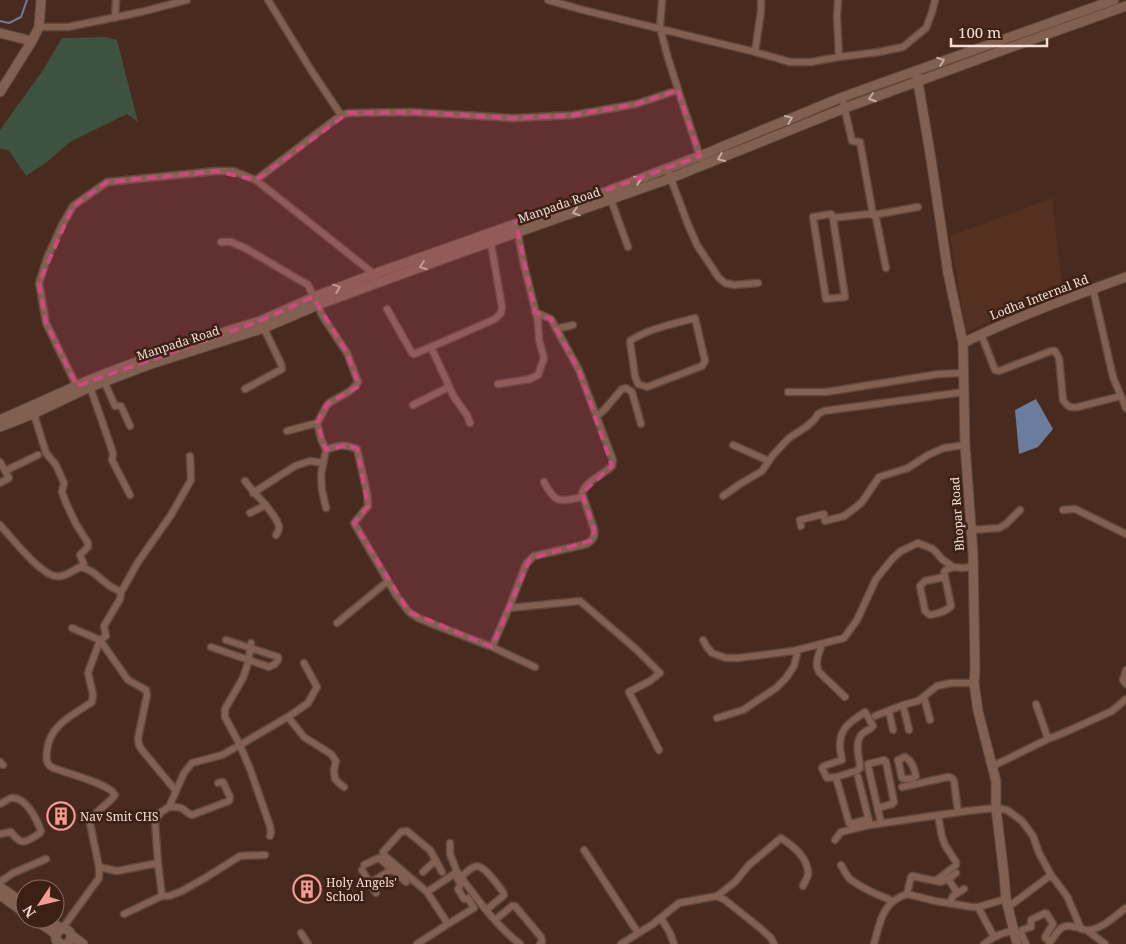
<svg xmlns="http://www.w3.org/2000/svg" width="1126" height="944" viewBox="0 0 1126 944" font-family="'Noto Serif',serif">
	<style>
		.built { fill: #543020 }
		.green { fill: #3d523f }
		.water { fill: #6b7c9c }
		.lines { fill: none; stroke-linecap: round; stroke-linejoin: round }
		.stream { stroke: #6b7c9c; stroke-width: 2 }
		.street-casing { stroke: #60473c; stroke-width: 9 }
		.secondary-casing { stroke: #60473c; stroke-width: 11 }
		.street { stroke: #815f51; stroke-width: 6 }
		.secondary { stroke: #815f51; stroke-width: 9 }
		.oneway { stroke: #c5aca1 }
		.marked { fill: #ce4a7a; fill-opacity: 0.2; stroke: #ce4a7a; stroke-width: 4; stroke-dasharray: 10 6; stroke-linejoin: round }
		.labels { text-anchor: middle; dominant-baseline: central; stroke-width: 5; stroke-linejoin: round; paint-order: stroke }
		.street-label { font-size: 12px; fill: #f3dfd7; stroke: #3d2014 }
		.poi-label { font-size: 12px; fill: #f3dfd7; stroke: #3d2014; text-anchor: start }
	</style>
	<rect width="100%" height="100%" fill="#482a1e"/>
	<path class="built" d="M1052,198L1063,294L990,321L966,333L950,236Z"/>
	<path class="green" d="M106,37L117,40L138,122L127,114L70,142L47,162L26,176L9,151L0,148V130L43,70L62,38Z"/>
	<path class="water" d="M1036,399L1053,429L1038,447L1019,454L1015,410Z"/>
	<g class="lines">
		<path class="stream" d="M0,21L9,23L21,17L27,0"/>
		<g class="street-casing">
			<path id="street" d="M548,0L583,10L755,52L790,62H811L839,57L879,52L903,47L926,28L932,12L935,0
				M662,0L660,28L668,58L683,105L700,156L704,165
				M838,0L837,18L839,57
				M115,18L116,0
				M39,27H68L141,12L187,0
				M755,52L761,11V0
				M842,97L852,141L860,142L873,215L918,207
				M341,115L348,113L411,112L514,118L573,115L636,104L678,90
				M667,168L687,222L697,245L719,278L725,283L734,285L758,283
				M256,180L341,115L311,70L268,0
				M610,197L628,247
				M833,218L845,297L826,299L813,217L831,214L833,218L869,214L873,215L876,218L886,268
				M221,242H231L245,248L308,285L323,317L347,353L358,382C352,393 339,396 329,403C325,406 321,418 317,423L321,439L326,450L321,474L322,490L326,508
				M1093,289L1113,377L1126,408
				M387,309L412,353L414,354L445,341L495,319L501,313L502,307L490,238
				M695,318L705,361L702,366L647,387L638,384L635,376L630,341C649,328 674,324 695,318Z
				M556,329L573,325
				M981,334L995,370L999,371L1051,351H1055L1059,358L1063,400C1068,407 1070,408 1078,407L1121,396
				M431,347L454,397L467,415L470,423
				M103,379L115,406H121L130,426
				M89,384L111,447L113,454L112,460L130,495
				M498,384L530,379L538,375L544,358L539,340L538,321L524,265L517,229
				M78,389L46,323L39,283L47,258L62,225L73,206L107,182L216,171H233L256,180L374,274L375,277
				M245,389L282,369L281,364L262,324
				M788,392H826L939,374L964,373
				M413,405L449,387
				M33,411L46,453L56,465L64,483L62,492L66,503L76,524L88,543V547L80,555L84,565L80,567
				M597,416L604,410L622,389L626,388L632,392L641,424
				M287,431L317,423
				M733,445L769,461
				M326,450C339,445 344,444 357,449L367,493L368,506L354,523L396,595L409,612L418,618L435,625L492,647L509,608L526,564L534,556L587,544C592,540 596,537 594,529L582,493C587,480 603,475 612,466L613,460L579,370L551,319L535,312
				M0,462L9,478L0,483
				M5,471L38,455
				M245,481C253,493 277,514 279,527C279,531 278,532 276,535
				M544,482C556,505 560,501 583,497
				M253,493L295,466L310,461L323,463
				M723,496L740,484L762,471L773,455L789,438L806,427L814,420L818,414L824,411L964,392
				M1063,510L1075,509L1126,534
				M250,513L266,505
				M0,525C11,537 39,573 55,576C64,578 72,571 80,567C95,571 95,575 106,583C110,587 116,589 121,592
				M801,526L800,520L824,514L825,521L844,516L855,508L862,502L879,477L908,468L928,455L944,448L965,445
				M971,530L999,528L1006,524L1020,510
				M945,577L925,581L920,586L925,611L930,615C938,613 946,612 951,606L944,572L946,570L953,567
				M509,608L580,601L637,650L660,673L650,681L629,692L659,750
				M337,623L388,581
				M72,628L100,640L106,636L104,626L120,599L121,592L124,587L138,562L171,515L191,480L190,456
				M100,640L128,680L146,690L147,695L138,738L139,745L142,750L176,791
				M703,640L707,647L712,653L726,658H738L793,651L844,638L857,620L876,579L893,558L901,551L918,543L933,549L942,559L953,567L962,568L973,567
				M251,643L248,663L243,678L225,709V717L240,745L291,715L308,703L317,687L304,663
				M822,644C819,654 814,663 819,672L845,697
				M211,647L269,667L275,664L278,660V657L226,640
				M492,647L535,667
				M1126,670L1123,680L1126,684
				M924,697L930,720
				M1036,704L1048,739
				M903,705L909,730
				M889,711L893,730
				M875,716L903,705L918,701L937,686L951,683H974
				M288,717L304,737L331,754L336,761L334,770L335,779L339,783L344,787
				M717,718L743,710L776,688L786,678L794,666L798,650
				M905,757C912,761 914,768 916,776C913,779 905,780 902,778L898,760Z
				M0,762L3,765
				M993,766L1048,739L1068,731L1112,711L1126,699
				M836,777L856,771L860,768C860,758 853,742 863,733C867,730 870,730 873,726L872,724L865,712C850,722 839,728 840,748C840,752 842,756 842,760L824,766L822,768L827,778L836,777L849,823L850,824L869,819
				M858,777L869,821
				M902,787L948,777L952,778L954,781L958,812
				M0,804C3,803 8,799 11,798C26,796 37,820 41,831L40,833C26,842 22,847 11,832L0,834
				M169,807C174,807 179,806 183,809C187,812 188,814 192,815L229,801L230,797L223,782H221L218,783
				M878,808L892,804L894,802L886,762L884,760L868,764V766L881,823
				M835,840L841,832L870,825L967,811L996,808L1007,810L1022,821L1033,836L1039,853L1051,875L1067,896L1081,929
				M450,843V854L457,872
				M584,850L638,933
				M158,863L155,821L161,812L169,807L184,773L192,763L222,755L240,745L250,769L270,826L271,832L270,836
				M364,865L376,859L379,858L406,882
				M841,865C844,870 846,875 850,879C863,889 878,895 893,901
				M99,867L90,823C94,811 108,805 115,795C110,784 67,773 53,768C46,764 46,759 47,751C49,725 73,715 92,702L93,694L88,673L100,640
				M362,870L376,893
				M423,872L436,860
				M461,877C465,874 469,869 474,867C483,862 498,886 503,892L504,895L502,897L486,910
				M938,879L956,865V862L945,845L942,837L938,815
				M948,879L957,892
				M0,882L13,873L46,859
				M370,883L394,868
				M427,892L384,855L383,852L401,832L407,831L430,850L442,872
				M907,894L911,877L912,876L941,882L950,878L956,873
				M717,896L735,882L749,865L781,838C793,846 809,858 808,875C807,879 804,883 803,886
				M950,903L953,896L964,889
				M978,907L994,937
				M1007,908L1051,875
				M124,914L162,896
				M661,918L670,933L674,944
				M495,920L512,906H515L541,937L542,942L540,944
				M448,924L474,908L468,898L464,899L458,889L461,884L457,878
				M62,929L99,878V867L117,871L158,863L162,896H169L182,891L205,878L240,856L265,855
				M1088,931L1105,944
				M301,933L308,944
				M417,944L448,924L427,892L457,872C476,897 495,925 520,944
				M621,944L653,924L679,903L717,896L725,900L760,928L771,938L774,944
				M874,944C880,922 882,902 907,894L935,901L972,907H978L1006,899
				M984,944C993,937 1002,932 1014,931
				M1026,944L1021,933L1022,930L1031,927V920L1045,913L1047,914L1053,924L1045,937V938L1051,941
				M1049,944C1059,930 1060,922 1079,928C1082,929 1086,931 1090,930C1103,928 1115,916 1126,908"/>
		</g>
		<g class="secondary-casing">
			<path id="secondary" d="M0,33L32,41
				M917,76L931,159L948,273L963,343L965,445L973,553L975,669L974,683L978,711L996,781V808L1004,875L1006,899L1017,944
				M0,92L32,41L39,27L41,0
				M963,343C1016,317 1071,297 1126,277
				M0,420L87,381L123,367L199,340L260,321L314,297L374,274L608,191L700,156L840,98L1114,0
				M0,427L33,414L90,387L148,365L264,328L320,304L377,283L465,251L671,178L845,108L1031,40L1126,6
				M0,887L25,904
				M0,895L25,913
				M34,919L56,934
				M47,919L62,929
				M71,935L83,944
				M61,944L56,940C55,920 81,931 67,944"/>
		</g>
		<use href="#street" class="street"/>
		<use href="#secondary" class="secondary"/>
	</g>
	<defs><path id="oneway-chevron" d="M-2-3.5L2.5 0L-2 3.5" fill="none" stroke-width="1.6" stroke-linecap="round" stroke-linejoin="round" transform="scale(1.25)"/></defs>
	<g class="oneway">
		<use href="#oneway-chevron" transform="translate(941 61) rotate(-20)"/>
		<use href="#oneway-chevron" transform="translate(872 98) rotate(160)"/>
		<use href="#oneway-chevron" transform="translate(789 119) rotate(-23)"/>
		<use href="#oneway-chevron" transform="translate(721 158) rotate(157)"/>
		<use href="#oneway-chevron" transform="translate(638 180) rotate(-21)"/>
		<use href="#oneway-chevron" transform="translate(576 212) rotate(161)"/>
		<use href="#oneway-chevron" transform="translate(423 266) rotate(160)"/>
		<use href="#oneway-chevron" transform="translate(337 288) rotate(-21)"/>
	</g>
	<path class="marked" d="M678,90L700,156L516,223L535,312L551,319L579,370L612,466L582,493L594,529L593,540L530,559L492,647L409,612L354,523L368,506L357,449L348,445L326,450L317,423L327,404L359,386L347,353L313,297L260,321L77,386L46,323L39,283L73,206L107,182L216,171L256,180L348,113L411,112L514,118L573,115L636,104Z"/>
	<defs>
		<g id="building-ring" transform="scale(1.4375)"><circle r="9.5" fill="#3d2014" stroke="#f59b97" stroke-width="1.5"/><path d="M-4-6H4V6H1V3H-1V6H-4ZM-2.5-4.3h1.7v1.8h-1.7ZM.8-4.3h1.7v1.8H.8ZM-2.5-1h1.7V.8h-1.7ZM.8-1h1.7V.8H.8Z" fill="#f59b97"/></g>
	</defs>
	<g fill-rule="evenodd">
		<use href="#building-ring" x="61" y="816"/>
		<use href="#building-ring" x="307" y="889"/>
	</g>
	<g class="labels">
		<g class="street-label">
			<text transform="translate(559 205) rotate(-19)">Manpada Road</text>
			<text transform="translate(1039 297) rotate(-21)">Lodha Internal Rd</text>
			<text transform="translate(178 343) rotate(-18)">Manpada Road</text>
			<text transform="translate(957 514) rotate(-94)">Bhopar Road</text>
		</g>
		<g class="poi-label">
			<text x="80" y="816">Nav Smit CHS</text>
			<text x="326" y="882">Holy Angels'<tspan x="326" dy="14">School</tspan></text>
		</g>
	</g>
	<g transform="translate(40 904) rotate(235)"><circle r="24" fill="#3d2014" stroke="#866c62"/>
	<path d="M0-4L9 19L0 12L-9 19Z" fill="#f59b97"/>
	<text y="-8" font-size="14" font-weight="bold" text-anchor="middle" fill="#f3dfd7">N</text>
	</g>
	<path d="M951 38v8h96v-8" fill="none" stroke="#f3dfd7" stroke-width="2.5"/>
	<text x="958" y="38" font-size="15" fill="#f3dfd7" stroke="#3d2014" stroke-width="4" paint-order="stroke">100 m</text>
</svg>
